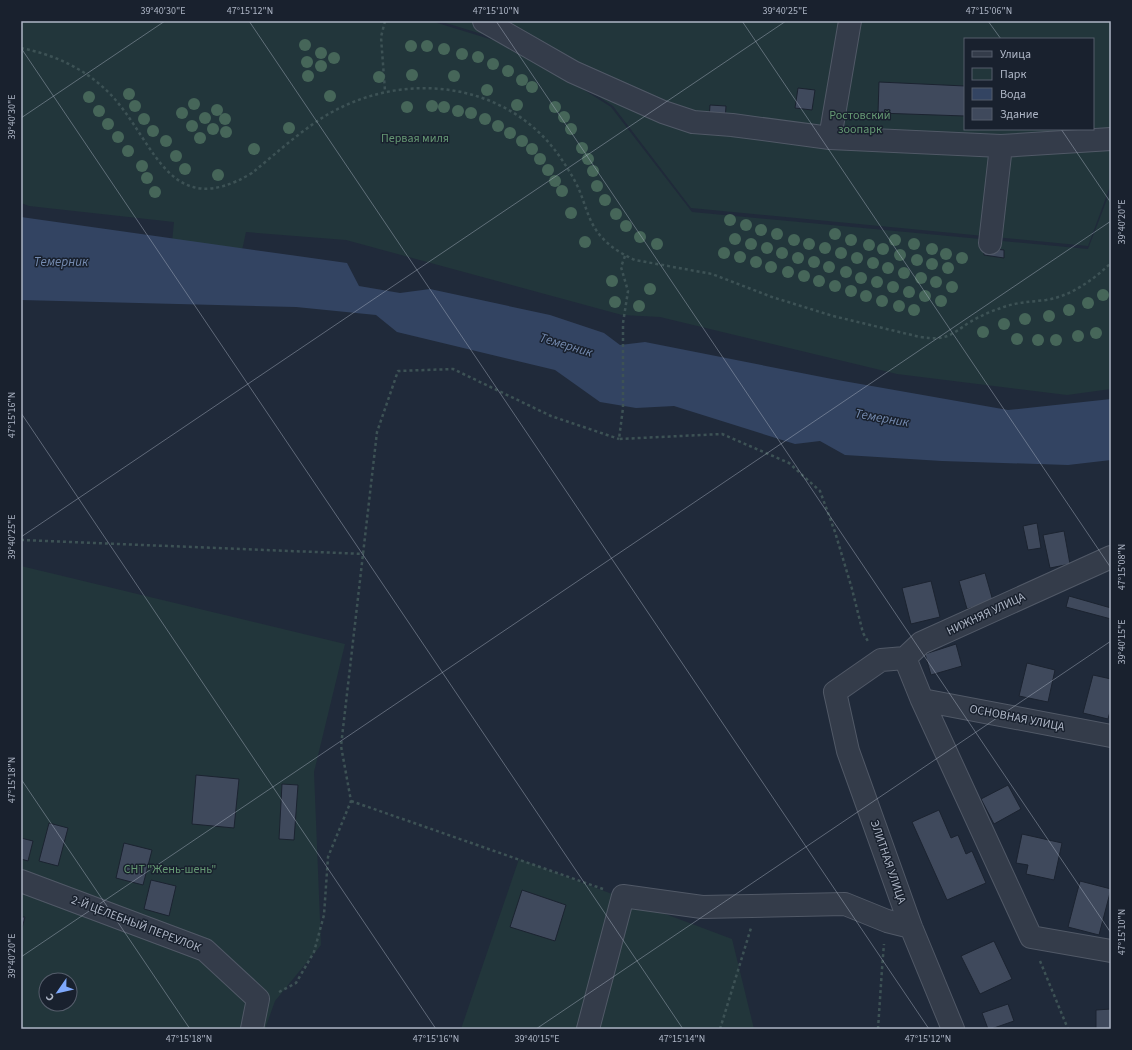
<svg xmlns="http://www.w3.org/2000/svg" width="1132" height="1050" viewBox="0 0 1132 1050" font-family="'Source Sans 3',sans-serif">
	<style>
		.green { fill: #22363b; fill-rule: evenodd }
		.water { fill: #334462 }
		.building { fill: #3f495c; stroke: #1b2330 }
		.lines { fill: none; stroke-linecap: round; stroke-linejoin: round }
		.minor-casing { stroke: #515967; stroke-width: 24 }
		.path { stroke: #3d5255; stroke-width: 2.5; stroke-dasharray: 3 3; stroke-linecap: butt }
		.minor { stroke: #343c4a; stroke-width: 22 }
		.tree { fill: #466659 }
		.ticks { fill: none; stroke: #aeb6c6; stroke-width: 1; stroke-opacity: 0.45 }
		.labels { text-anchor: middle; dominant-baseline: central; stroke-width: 3; stroke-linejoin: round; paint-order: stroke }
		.park-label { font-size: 12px; fill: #659873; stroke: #19212e }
		.street-label { font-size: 12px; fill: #aeb6c6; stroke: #19212e }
		.water-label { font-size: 13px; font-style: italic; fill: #758bb0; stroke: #19212e }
		.neatline { fill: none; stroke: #aeb6c6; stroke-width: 1.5 }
		.ticks-label { font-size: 10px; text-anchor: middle; fill: #aeb6c6 }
	</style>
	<rect width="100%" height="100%" fill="#202a3a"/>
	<path class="green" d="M21,21H431L516,47L611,107L692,212L1088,249L1111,189V389L1067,395L897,374L660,317L622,315L346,240L246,232L241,255L172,243L174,222L29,206L21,203Z
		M439,21H1111V184L1088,246L691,208L613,106L518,45ZM965,39H1093V129H965Z
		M21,566L345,644L314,772L321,945L275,1001L265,1029H21ZM46,980H70V1004H46Z
		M519,859L732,939L754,1029H461Z"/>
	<path class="water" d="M21,217L347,263L359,286L400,293L430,289L550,315L604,333L620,345L645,342L832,379L1008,410L1111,399V460L1068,465L942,461L845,455L820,441L795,444L674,406L636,408L600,402L555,370L397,332L376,315L296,307L21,300Z"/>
	<path class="building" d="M879,82L965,86V116L878,113Z
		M798,88L815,90L812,110L795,108Z
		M710,105L726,106L725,121L709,120Z
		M984,248L1004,250V258L984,255Z
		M1037,523L1041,548L1028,550L1023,526Z
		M1064,531L1070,564L1050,568L1043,535Z
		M985,573L993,601L967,609L959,581Z
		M931,581L940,617L911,624L902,588Z
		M1069,596L1111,608V619L1066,607Z
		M956,644L962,666L931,675L925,654Z
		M1027,663L1055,670L1048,702L1019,696Z
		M1093,675L1111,679V708L1108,719L1083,713Z
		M196,775L239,779L234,828L192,824Z
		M282,784L298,785L294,840L279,839Z
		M1008,785L1021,809L994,824L981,799Z
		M939,810L951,838L958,835L966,854L972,851L986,883L947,900L912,822Z
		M49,823L68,828L58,866L39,861Z
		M1022,834L1062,843L1054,880L1026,874L1028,865L1016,863Z
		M21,838L33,841L28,861L21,859Z
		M124,843L152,850L143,885L116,878Z
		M151,880L176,886L169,916L144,909Z
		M1080,881L1111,889L1099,935L1068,927Z
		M522,890L566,905L555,941L510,927Z
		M21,917H25L21,932Z
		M994,941L1012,979L980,994L961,956Z
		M1008,1004L1014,1021L991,1029H988L982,1013Z
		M1111,1009V1029H1096V1010Z"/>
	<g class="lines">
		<g class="minor-casing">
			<path id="minor" d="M484,21L573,72L663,112L693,122L732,125L830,138L1001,146L1111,139
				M830,138L850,21
				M990,243L1001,146
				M1111,557L921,643L905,658L922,700L1031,937L1111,951
				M905,658L881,660L835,692L848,751L911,927L953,1029
				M922,700L1111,736
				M21,881L205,950L258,999L252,1029
				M588,1029L623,896L702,907L845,904L887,921L911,927"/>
		</g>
		<path class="path" d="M385,21L381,37L385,91
			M21,48C56,55 88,70 113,97C156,145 170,222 252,173C278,152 311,121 342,107C419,70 516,87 564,163C570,172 576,182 580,192C584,202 587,213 592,223C601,241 617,252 635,260L712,274L772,297L833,316L920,337C947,341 950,335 970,322C980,316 991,311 1001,308C1016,302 1030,302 1046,300C1071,296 1093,280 1111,263
			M625,256L621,267L628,291L623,323V408L619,439L722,434L789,463L820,491L835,532L852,589L863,633L869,643
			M21,540L364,554
			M351,801L603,889
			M1040,961L1068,1029
			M279,992L296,983L314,952L324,915L328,857L351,801L341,746L377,432L398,371L453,369L551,416L619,439
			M720,1029L751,928
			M878,1029L882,969L884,944"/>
		<use href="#minor" class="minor"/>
	</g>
	<g class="tree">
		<circle cx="305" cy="45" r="6"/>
		<circle cx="411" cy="46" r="6"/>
		<circle cx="427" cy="46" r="6"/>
		<circle cx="444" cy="49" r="6"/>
		<circle cx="321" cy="53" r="6"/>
		<circle cx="462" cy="54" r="6"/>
		<circle cx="478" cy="57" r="6"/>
		<circle cx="334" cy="58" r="6"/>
		<circle cx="307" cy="62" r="6"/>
		<circle cx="493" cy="64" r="6"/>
		<circle cx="321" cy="66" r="6"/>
		<circle cx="508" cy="71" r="6"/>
		<circle cx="412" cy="75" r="6"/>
		<circle cx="308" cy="76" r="6"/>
		<circle cx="454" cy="76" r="6"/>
		<circle cx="379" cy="77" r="6"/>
		<circle cx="522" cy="80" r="6"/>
		<circle cx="532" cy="87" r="6"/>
		<circle cx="487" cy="90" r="6"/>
		<circle cx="129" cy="94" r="6"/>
		<circle cx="330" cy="96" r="6"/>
		<circle cx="89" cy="97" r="6"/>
		<circle cx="194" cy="104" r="6"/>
		<circle cx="517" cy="105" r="6"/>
		<circle cx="135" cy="106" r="6"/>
		<circle cx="432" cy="106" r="6"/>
		<circle cx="407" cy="107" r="6"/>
		<circle cx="444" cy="107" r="6"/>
		<circle cx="555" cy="107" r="6"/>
		<circle cx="217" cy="110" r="6"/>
		<circle cx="99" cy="111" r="6"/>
		<circle cx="458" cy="111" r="6"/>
		<circle cx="182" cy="113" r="6"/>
		<circle cx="471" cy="113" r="6"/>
		<circle cx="564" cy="117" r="6"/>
		<circle cx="205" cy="118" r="6"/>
		<circle cx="144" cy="119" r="6"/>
		<circle cx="225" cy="119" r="6"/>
		<circle cx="485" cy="119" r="6"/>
		<circle cx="108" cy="124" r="6"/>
		<circle cx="192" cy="126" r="6"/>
		<circle cx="498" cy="126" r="6"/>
		<circle cx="289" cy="128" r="6"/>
		<circle cx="213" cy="129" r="6"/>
		<circle cx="571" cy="129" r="6"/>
		<circle cx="153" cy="131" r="6"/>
		<circle cx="226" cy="132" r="6"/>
		<circle cx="510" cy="133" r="6"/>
		<circle cx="118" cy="137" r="6"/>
		<circle cx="200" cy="138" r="6"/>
		<circle cx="166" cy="141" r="6"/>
		<circle cx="522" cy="141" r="6"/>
		<circle cx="582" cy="148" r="6"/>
		<circle cx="254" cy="149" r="6"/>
		<circle cx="532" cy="149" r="6"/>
		<circle cx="128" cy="151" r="6"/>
		<circle cx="176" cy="156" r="6"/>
		<circle cx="540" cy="159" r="6"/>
		<circle cx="588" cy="159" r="6"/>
		<circle cx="142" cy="166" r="6"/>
		<circle cx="185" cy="169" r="6"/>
		<circle cx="548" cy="170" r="6"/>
		<circle cx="593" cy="171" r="6"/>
		<circle cx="218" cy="175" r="6"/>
		<circle cx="147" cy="178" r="6"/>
		<circle cx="555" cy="181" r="6"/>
		<circle cx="597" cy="186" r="6"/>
		<circle cx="562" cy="191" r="6"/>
		<circle cx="155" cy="192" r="6"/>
		<circle cx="605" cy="200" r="6"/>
		<circle cx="571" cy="213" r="6"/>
		<circle cx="616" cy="214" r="6"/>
		<circle cx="730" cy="220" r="6"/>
		<circle cx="746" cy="225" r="6"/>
		<circle cx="626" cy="226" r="6"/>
		<circle cx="761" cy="230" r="6"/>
		<circle cx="777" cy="234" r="6"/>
		<circle cx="835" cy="234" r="6"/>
		<circle cx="640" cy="237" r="6"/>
		<circle cx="735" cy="239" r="6"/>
		<circle cx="794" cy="240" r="6"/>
		<circle cx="851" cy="240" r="6"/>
		<circle cx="895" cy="240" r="6"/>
		<circle cx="585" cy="242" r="6"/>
		<circle cx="657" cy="244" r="6"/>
		<circle cx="751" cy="244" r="6"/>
		<circle cx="809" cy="244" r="6"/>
		<circle cx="914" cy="244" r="6"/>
		<circle cx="869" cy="245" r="6"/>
		<circle cx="767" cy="248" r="6"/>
		<circle cx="825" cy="248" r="6"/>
		<circle cx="883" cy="249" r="6"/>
		<circle cx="932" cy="249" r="6"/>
		<circle cx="724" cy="253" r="6"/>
		<circle cx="782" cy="253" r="6"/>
		<circle cx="841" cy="253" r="6"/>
		<circle cx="946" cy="254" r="6"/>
		<circle cx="900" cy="255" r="6"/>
		<circle cx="740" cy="257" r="6"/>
		<circle cx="798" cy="258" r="6"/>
		<circle cx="857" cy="258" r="6"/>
		<circle cx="962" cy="258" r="6"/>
		<circle cx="917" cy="260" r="6"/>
		<circle cx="756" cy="262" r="6"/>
		<circle cx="814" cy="262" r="6"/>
		<circle cx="873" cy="263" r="6"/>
		<circle cx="932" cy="264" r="6"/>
		<circle cx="771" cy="267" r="6"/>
		<circle cx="829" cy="267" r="6"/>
		<circle cx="888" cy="268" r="6"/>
		<circle cx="948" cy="268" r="6"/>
		<circle cx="788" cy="272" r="6"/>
		<circle cx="846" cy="272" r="6"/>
		<circle cx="904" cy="273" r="6"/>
		<circle cx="804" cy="276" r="6"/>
		<circle cx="861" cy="278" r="6"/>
		<circle cx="921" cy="278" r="6"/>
		<circle cx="612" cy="281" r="6"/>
		<circle cx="819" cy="281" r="6"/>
		<circle cx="877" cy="282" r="6"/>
		<circle cx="936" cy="282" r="6"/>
		<circle cx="835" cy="286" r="6"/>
		<circle cx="893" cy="287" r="6"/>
		<circle cx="952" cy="287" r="6"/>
		<circle cx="650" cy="289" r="6"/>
		<circle cx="851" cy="291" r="6"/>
		<circle cx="909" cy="292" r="6"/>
		<circle cx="1103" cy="295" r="6"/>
		<circle cx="866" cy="296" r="6"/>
		<circle cx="925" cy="296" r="6"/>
		<circle cx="882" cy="301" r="6"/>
		<circle cx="941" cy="301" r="6"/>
		<circle cx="615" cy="302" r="6"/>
		<circle cx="1088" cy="303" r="6"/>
		<circle cx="639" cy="306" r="6"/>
		<circle cx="899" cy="306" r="6"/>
		<circle cx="914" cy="310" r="6"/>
		<circle cx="1069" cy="310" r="6"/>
		<circle cx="1049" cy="316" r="6"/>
		<circle cx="1025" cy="319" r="6"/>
		<circle cx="1004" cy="324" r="6"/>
		<circle cx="983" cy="332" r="6"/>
		<circle cx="1096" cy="333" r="6"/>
		<circle cx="1078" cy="336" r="6"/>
		<circle cx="1017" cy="339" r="6"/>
		<circle cx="1038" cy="340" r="6"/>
		<circle cx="1056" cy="340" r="6"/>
	</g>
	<path class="ticks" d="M249,21L929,1029M496,21L1111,933M742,21L1111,568M988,21L1001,39M21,48L683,1029M21,118L165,21M1061,129L1111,203M21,413L436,1029M21,537L786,21M21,779L190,1029M21,957L1111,221M536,1029L1111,641"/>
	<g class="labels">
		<g class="park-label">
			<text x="860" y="115">Ростовский<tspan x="860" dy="14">зоопарк</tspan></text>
			<text x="415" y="138">Первая миля</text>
			<text x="170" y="869">СНТ "Жень-шень"</text>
		</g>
		<g class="street-label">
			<text transform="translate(986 614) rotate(-25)">НИЖНЯЯ УЛИЦА</text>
			<text transform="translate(1017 718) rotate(11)">ОСНОВНАЯ УЛИЦА</text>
			<text transform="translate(888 862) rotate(71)">ЭЛИТНАЯ УЛИЦА</text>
			<text transform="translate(136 924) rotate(21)">2-Й ЦЕЛЕБНЫЙ ПЕРЕУЛОК</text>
		</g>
		<g class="water-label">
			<text x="61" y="262">Темерник</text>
			<text transform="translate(566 345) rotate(17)">Темерник</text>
			<text transform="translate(882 418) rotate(10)">Темерник</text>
		</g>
	</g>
	<rect width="1132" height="1050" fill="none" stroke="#19212e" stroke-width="44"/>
	<rect x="964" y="38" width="130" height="92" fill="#19212e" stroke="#555d6b"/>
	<rect x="972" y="51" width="20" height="6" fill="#343c4a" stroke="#555d6b"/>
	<text x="1000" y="58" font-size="12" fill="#aeb6c6">Улица</text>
	<rect x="972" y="68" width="20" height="12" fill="#22363b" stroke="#555d6b"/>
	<text x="1000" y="78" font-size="12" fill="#aeb6c6">Парк</text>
	<rect x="972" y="88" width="20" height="12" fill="#334462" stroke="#555d6b"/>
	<text x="1000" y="98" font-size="12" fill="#aeb6c6">Вода</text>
	<rect x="972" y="108" width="20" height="12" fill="#3f495c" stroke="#555d6b"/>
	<text x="1000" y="118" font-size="12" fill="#aeb6c6">Здание</text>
	<g transform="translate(58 992) rotate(236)"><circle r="19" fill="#19212e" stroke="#555d6b"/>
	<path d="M0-3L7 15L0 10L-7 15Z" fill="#7ea8fb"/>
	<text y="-6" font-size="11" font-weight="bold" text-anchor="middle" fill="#aeb6c6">С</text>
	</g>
	<rect x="22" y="22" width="1088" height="1006" class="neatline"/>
	<g class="ticks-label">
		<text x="163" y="14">39°40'30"E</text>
		<text x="250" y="14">47°15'12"N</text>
		<text x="496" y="14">47°15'10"N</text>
		<text x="785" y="14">39°40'25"E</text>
		<text x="989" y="14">47°15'06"N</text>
		<text transform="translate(11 117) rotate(-90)" y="4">39°40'30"E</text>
		<text transform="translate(1121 222) rotate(-90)" y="4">39°40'20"E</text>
		<text transform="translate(11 415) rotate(-90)" y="4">47°15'16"N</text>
		<text transform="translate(11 537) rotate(-90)" y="4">39°40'25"E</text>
		<text transform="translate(1121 567) rotate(-90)" y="4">47°15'08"N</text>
		<text transform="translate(1121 642) rotate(-90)" y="4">39°40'15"E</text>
		<text transform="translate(11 780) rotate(-90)" y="4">47°15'18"N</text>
		<text transform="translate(1121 932) rotate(-90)" y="4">47°15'10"N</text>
		<text transform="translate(11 956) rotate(-90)" y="4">39°40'20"E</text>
		<text x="189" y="1042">47°15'18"N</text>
		<text x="436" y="1042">47°15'16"N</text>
		<text x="537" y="1042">39°40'15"E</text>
		<text x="682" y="1042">47°15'14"N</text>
		<text x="928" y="1042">47°15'12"N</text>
	</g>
</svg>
